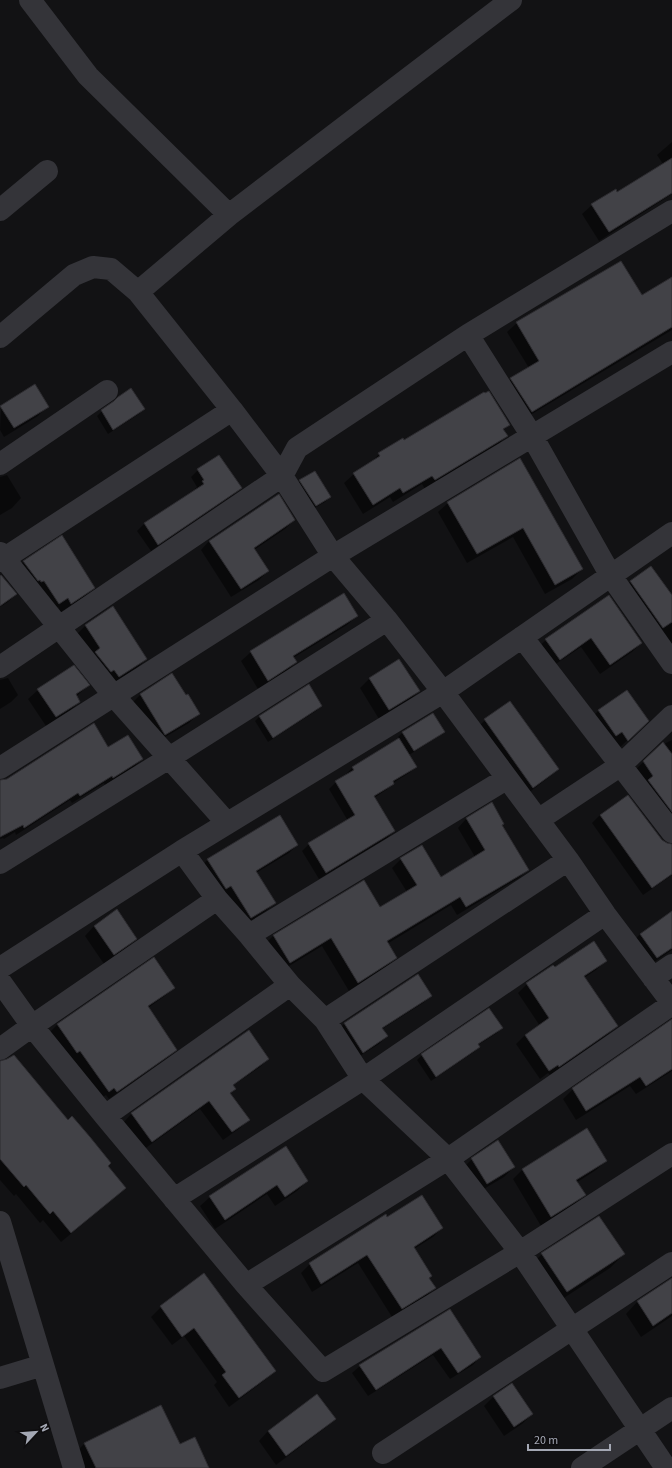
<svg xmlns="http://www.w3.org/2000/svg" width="672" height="1468" viewBox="0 0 672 1468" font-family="'Source Sans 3',sans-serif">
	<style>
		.shadow { fill: #0007 }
		.building { fill: #424247; stroke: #2d2c30 }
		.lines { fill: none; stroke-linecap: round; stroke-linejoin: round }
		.minor { stroke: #343439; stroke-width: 22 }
	</style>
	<rect width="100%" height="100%" fill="#121214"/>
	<path class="shadow" d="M672,142V194L599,241L582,214L592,205L617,193L663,164L657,155Z
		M621,262L642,297L672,279V330L522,420L502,388L511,379L529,368L507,332L517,323Z
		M1,406H47L38,416L4,437L0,430Z
		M143,409L139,414L108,434L97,416L102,411Z
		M509,425L503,430L506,436L497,446L425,489L422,484L393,502L390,497L363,514L344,483L354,474L370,464L379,454L404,441Z
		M520,459L582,569L572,579L545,594L513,537L467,563L438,512L448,503Z
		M198,470L240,488L233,495L151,551L137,531L145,523L196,490L195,489L197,487L191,477Z
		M7,475L21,498L12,508L0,515V477Z
		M300,481L330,497L325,502L311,510L295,486Z
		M294,520L285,529L254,550L268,571L259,580L231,597L201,550L209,541Z
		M62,537L93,588L84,597L61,612L58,607L49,613L14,572L23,562Z
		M651,567L672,597V660L621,591L630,582Z
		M0,577L16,594L8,602L0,607Z
		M609,597L641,643L632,652L600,674L581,647L550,668L536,649L546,640Z
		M357,616L347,625L293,658L296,662L286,672L258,689L241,661L251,652Z
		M86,625L146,659L136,669L109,686L76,635Z
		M399,660L419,691L409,701L379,719L360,688L369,679Z
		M172,675L199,713L189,723L155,743L131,704L140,695Z
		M8,678L18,695L11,702L0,709V680Z
		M88,685L76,697L79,702L70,711L46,726L28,699L38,690Z
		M627,691L648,721L618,749L589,721L598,711Z
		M321,706L316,711L268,742L255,721L260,716Z
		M485,720L558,769L548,778L523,797L475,730Z
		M444,731L439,736L409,755L416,767L409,773L393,783L386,790L374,798L394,831L387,838L319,879L302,851L309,844L348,821L329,789L336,782L347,775L346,774L352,768L356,775L399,739L398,737L403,732Z
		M672,740V811L662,818L634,771L663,743L664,744Z
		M108,748L142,759L134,767L105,785L104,783L72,803L70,800L16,835L15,832L4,839L3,838L0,839V781Z
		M627,796L661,840L672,851V875L643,895L592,823L600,815Z
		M466,819L503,824L501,826L527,870L519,878L457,915L451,905L387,944L396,958L387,966L349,991L322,946L281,971L264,945L273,936L363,881L380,909L407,892L392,868L401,859L441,878L475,857L458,828Z
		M297,845L289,853L256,873L274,903L266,911L243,926L200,868L208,859Z
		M669,914L672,919V950L647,967L631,944L640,934Z
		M94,926L136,939L126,948L104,964L85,936Z
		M605,961L596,970L584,978L616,1026L607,1035L550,1075L548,1073L540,1079L516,1044L525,1035L540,1026L518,993L527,984L554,969Z
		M417,975L430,996L423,1003L382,1029L387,1036L379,1044L355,1059L337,1031L344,1024Z
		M174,988L166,995L148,1008L176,1049L168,1057L109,1099L106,1095L100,1099L50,1032L58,1024Z
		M489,1009L501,1028L497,1033L478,1045L479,1047L474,1052L431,1081L417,1060L422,1055Z
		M672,1021V1071L636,1094L630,1086L576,1120L563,1099L573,1089Z
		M268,1059L260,1067L232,1086L234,1089L230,1093L248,1120L240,1128L223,1140L200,1109L143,1150L124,1122L132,1113Z
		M0,1062L107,1166L115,1197L61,1242L43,1220L40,1223L16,1194L14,1196L0,1180Z
		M586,1130L606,1161L596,1170L576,1183L584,1195L575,1204L541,1226L513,1179L522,1170Z
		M285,1148L307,1181L297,1191L275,1206L267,1194L215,1229L200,1206L210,1197Z
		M472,1159L514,1167L504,1177L477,1193L462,1169Z
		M386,1216L387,1218L442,1228L433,1237L414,1249L431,1276L428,1279L434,1288L426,1297L392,1317L358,1263L312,1292L301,1273L310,1264Z
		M599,1217L624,1254L610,1268L553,1305L528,1268L542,1254Z
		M204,1275L275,1371L265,1380L229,1407L214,1385L217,1382L184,1336L172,1345L151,1317L161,1307Z
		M672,1279V1316L641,1337L626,1314L637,1302Z
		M449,1310L480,1357L473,1365L450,1379L433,1355L368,1396L352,1373L360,1366Z
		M512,1384L532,1414L522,1424L504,1436L484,1406L493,1397Z
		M317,1395L335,1419L325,1428L276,1465L259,1441L268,1431Z
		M85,1443L180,1445L208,1468H80L73,1455Z"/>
	<path class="building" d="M672,158V193L609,232L591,204L616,189L617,192Z
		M621,261L642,295L672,277V327L532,412L510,378L539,361L516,322Z
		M35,384L49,407L14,428L0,406Z
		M131,388L145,409L113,430L101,410L114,401L118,397Z
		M489,391L510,425L503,429L508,436L435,480L432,476L403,493L400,488L373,505L353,473L380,456L378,453L403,438L404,440L484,392L485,393Z
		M219,455L242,488L158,545L144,523L204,484L202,481L204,480L197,469Z
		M520,458L583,569L555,585L523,528L477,554L447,502Z
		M315,471L331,497L316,506L299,480Z
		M279,494L295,520L254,548L269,571L241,589L209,541Z
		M62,535L95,588L71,604L68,598L59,604L44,581L41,582L40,580L38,581L23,561Z
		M651,566L672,595V622L663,628L630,581Z
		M1,575L17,594L0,606V576Z
		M344,593L358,616L293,656L297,662L268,681L250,651Z
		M609,595L642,643L610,665L591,638L560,660L545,639Z
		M113,606L147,659L119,677L114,670L111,672L95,652L100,648L85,625Z
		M399,659L420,691L389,710L369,678Z
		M74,665L90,685L76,694L80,702L56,717L37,689Z
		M172,673L186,695L188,694L200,714L165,735L140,694Z
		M309,684L322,706L273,738L259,716Z
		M627,690L649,721L628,741L622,732L616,736L598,710Z
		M510,701L559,769L533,788L484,719Z
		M433,713L445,732L414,751L402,732Z
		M94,723L108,747L128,735L143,759L113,778L112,776L80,796L78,793L24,828L23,825L0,837V780L7,779Z
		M399,738L417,767L393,781L394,784L374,796L395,831L326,873L308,843L355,815L335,781L354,770L352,767Z
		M663,742L672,754V812L648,780L653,776L643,761Z
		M628,795L662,840L667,843L672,844V874L652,888L600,815Z
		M492,802L504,824L502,825L529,870L466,907L460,897L387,941L397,958L358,983L331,938L290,963L273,935L364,880L380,907L417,885L400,858L422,845L441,877L485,850L466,818Z
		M280,815L298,845L256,871L276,903L251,918L231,886L226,889L207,859Z
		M117,909L137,939L114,955L94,926Z
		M672,911V948L657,958L640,934Z
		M594,941L607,961L584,976L618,1026L559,1067L558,1065L549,1071L525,1035L549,1018L526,983L553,965L555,967Z
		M154,957L175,988L148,1006L177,1050L117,1092L114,1088L109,1092L80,1051L77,1053L57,1024Z
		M418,974L432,996L382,1028L388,1036L363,1053L344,1023Z
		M489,1008L503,1028L478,1044L480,1047L436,1077L421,1054Z
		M672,1019V1069L646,1086L640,1077L586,1111L572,1088Z
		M249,1030L269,1059L233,1085L236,1089L230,1093L250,1120L232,1132L209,1101L152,1142L131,1113Z
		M14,1055L68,1120L72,1116L90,1137L111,1163L108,1166L126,1188L71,1233L53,1211L50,1214L26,1185L24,1187L0,1159V1061L7,1059Z
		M587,1128L607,1161L576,1180L586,1195L551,1217L522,1169Z
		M498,1140L515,1167L487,1184L471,1158Z
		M286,1146L308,1181L285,1197L277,1185L225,1220L209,1196Z
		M422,1195L443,1228L414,1247L432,1276L429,1278L436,1288L402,1309L367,1255L321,1284L309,1263L386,1214L387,1217Z
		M599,1216L625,1254L567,1292L541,1253Z
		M204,1273L276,1371L239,1398L222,1375L226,1372L194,1328L182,1337L160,1306Z
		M672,1278V1313L653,1326L637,1301Z
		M450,1309L481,1357L458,1373L441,1348L376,1390L359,1365Z
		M512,1383L533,1414L514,1427L493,1396Z
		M317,1394L336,1419L286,1456L268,1431Z
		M161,1405L180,1444L195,1437L209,1468H96L84,1443Z"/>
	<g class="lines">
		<path class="minor" d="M30,0L88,76L229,215
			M0,210L47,171
			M138,292L229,215L511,0
			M468,335L532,436L611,576L672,663
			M0,337L74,275L93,267L111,269L138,292L232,410L282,476L333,556L387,620L443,692L568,860L605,914L672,1003
			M0,464L107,391
			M0,553L114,696L227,823
			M0,561L232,410
			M522,637L672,832
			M0,667L282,476L297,448L468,335L672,211
			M0,768L333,556L672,352
			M538,820L621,765L672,716
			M182,851L217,899L249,935L290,985L325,1020L363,1079L448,1159L520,1252L666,1468
			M0,863L169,758L387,620
			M249,935L506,779
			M0,968L182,851L443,692L672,533
			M653,978L672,965
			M0,981L32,1026L105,1116L246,1285L323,1371L520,1252L672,1154
			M325,1020L568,860
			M0,1049L32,1026L217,899
			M105,1116L290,985
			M174,1199L363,1079L605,914
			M0,1222L74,1468
			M246,1285L448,1159L672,1004
			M0,1378L43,1365
			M383,1453L672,1263
			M582,1468L672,1408"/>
	</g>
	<g transform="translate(36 1432) rotate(64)" stroke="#0e0d0f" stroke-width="3" paint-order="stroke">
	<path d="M0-3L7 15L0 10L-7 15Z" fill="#a4a8b4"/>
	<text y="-6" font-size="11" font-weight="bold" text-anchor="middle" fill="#a4a8b4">N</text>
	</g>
	<path d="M528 1444v6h82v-6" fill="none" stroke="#a4a8b4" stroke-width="2"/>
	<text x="534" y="1444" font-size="12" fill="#a4a8b4" stroke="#0e0d0f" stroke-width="3" paint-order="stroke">20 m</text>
</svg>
